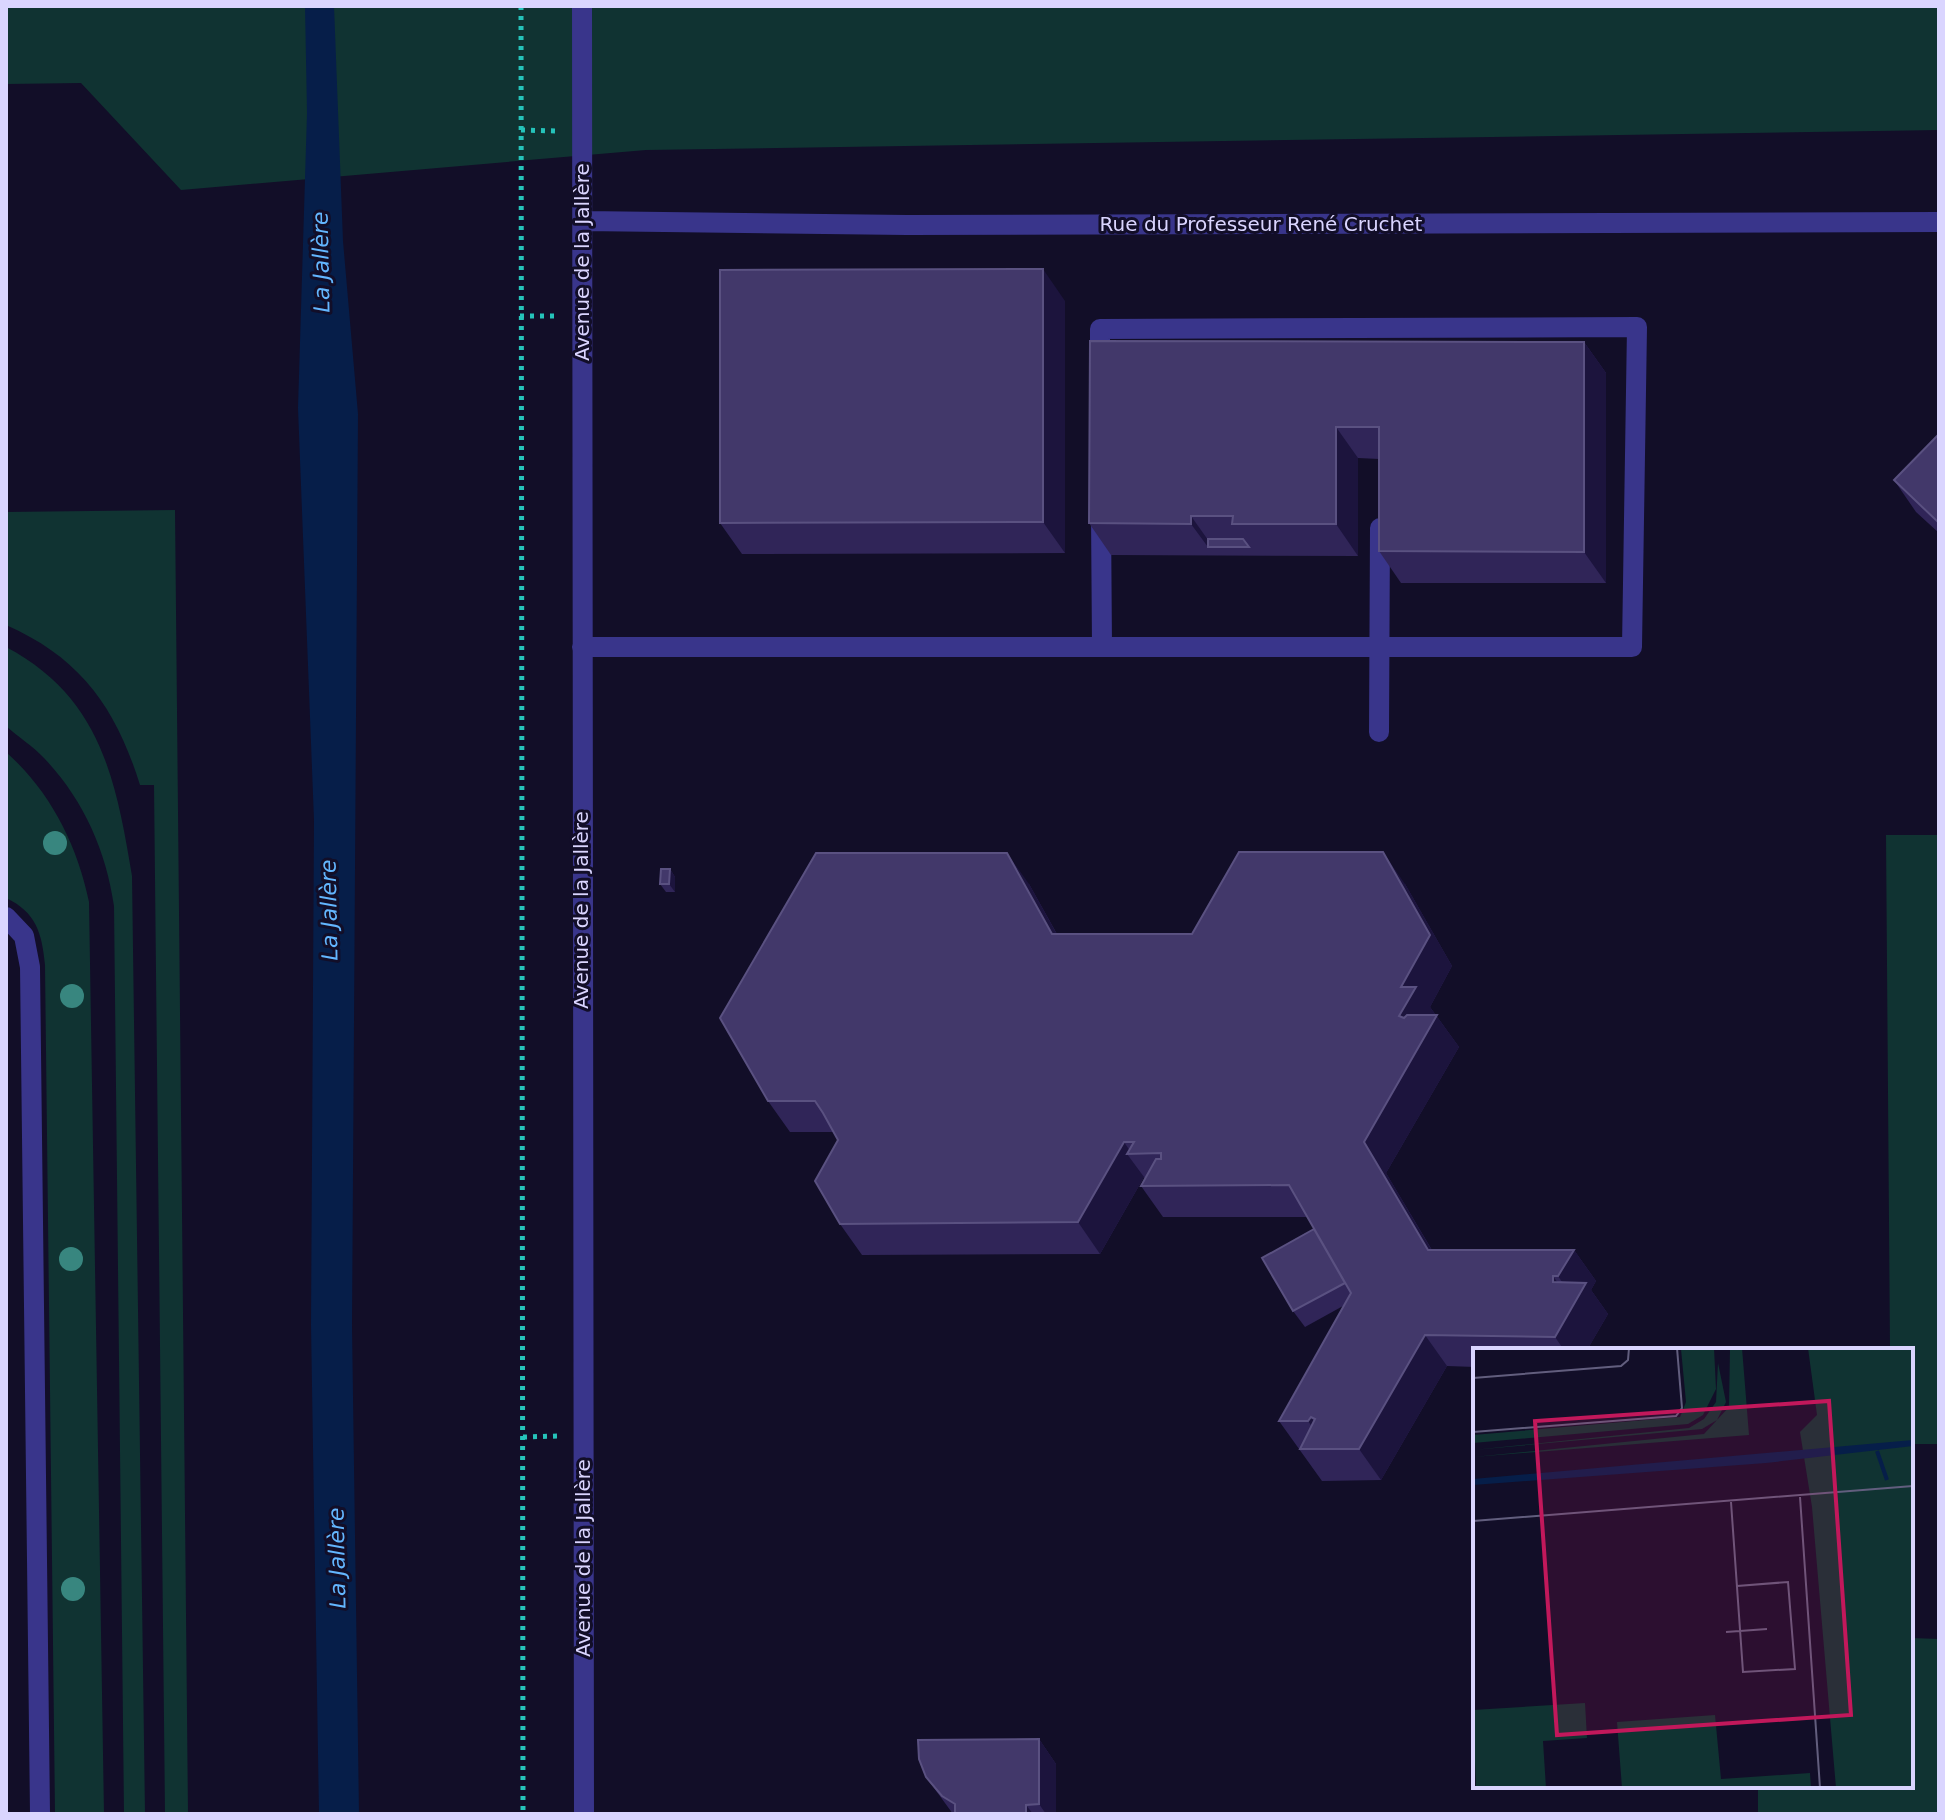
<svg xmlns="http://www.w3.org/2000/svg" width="1945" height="1820" viewBox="0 0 1945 1820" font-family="'DejaVu Sans',sans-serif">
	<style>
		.green { fill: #103332 }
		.water { fill: #061e49 }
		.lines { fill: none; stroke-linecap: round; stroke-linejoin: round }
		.path { stroke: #25c3ba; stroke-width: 5; stroke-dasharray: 4 6; stroke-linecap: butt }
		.minor { stroke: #39358b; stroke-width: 20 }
		.tree { fill: #38867f }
		.wall { fill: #302558 }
		.shaded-wall { fill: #1c143d }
		.building { fill: #42386a; stroke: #5a5181; stroke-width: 2 }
		.labels { text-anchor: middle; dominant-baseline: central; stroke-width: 6; stroke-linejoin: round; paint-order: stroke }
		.street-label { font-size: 20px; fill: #dad5ff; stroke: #120e28 }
		.water-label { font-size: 22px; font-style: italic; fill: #63b6ff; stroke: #120e28 }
		.inset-river { fill: none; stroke: #061e49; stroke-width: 4 }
		.inset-road { fill: none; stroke: #625e7e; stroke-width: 2 }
		.view { fill: #c2185b; fill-opacity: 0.15; stroke: #c2185b; stroke-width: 4 }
		.inset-edge { fill: none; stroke: #dad5ff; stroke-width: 4 }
	</style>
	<rect width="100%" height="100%" fill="#120e28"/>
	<path class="green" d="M6,6H1939V130L646,150L181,190L81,83L6,84Z
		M175,510L188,1814H165L154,785H140C116,708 81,658 6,625V512Z
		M6,647C101,697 116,780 132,876L145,1814H124L114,906C106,850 83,799 44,758C33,746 18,737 6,726Z
		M6,752C50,791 77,844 89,902L104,1814H55L45,965C42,933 36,912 6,898Z
		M1886,835H1939V1444H1911V1350H1890Z
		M1911,1638L1939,1639V1814H1758V1786H1911Z"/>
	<path class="water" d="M305,6H334L343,241L358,414L352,1326L359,1814H319L311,1325L314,820L298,408L307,113Z"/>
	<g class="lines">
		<path class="path" d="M521,6L523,1814
			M521,130L556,131
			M520,316H555
			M523,1437L558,1436"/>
		<path class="minor" d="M582,6L584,1814
			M584,221L907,225L1939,222
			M1101,515L1102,647
			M582,647H1632L1637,327L1100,329V367
			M1379,732L1380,528
			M6,917L24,936L30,967L40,1814"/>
	</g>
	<g class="tree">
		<circle cx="55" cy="843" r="12"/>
		<circle cx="72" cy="996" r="12"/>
		<circle cx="71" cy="1259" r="12"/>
		<circle cx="73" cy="1589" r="12"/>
	</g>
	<path class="wall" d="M1065,301V553L742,554L720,523Z
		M1090,341L1584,342L1606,373V583H1401L1379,551V459L1358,458V556L1111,555L1089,523Z
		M1939,434V533L1916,512L1894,480Z
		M670,869L675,877V892H666L660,884Z
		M1029,884L1057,934H1192L1405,884L1452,966L1430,1007L1459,1047L1386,1173L1432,1250H1574L1596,1281L1591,1290L1608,1314L1587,1350H1475V1367L1447,1366L1381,1480L1322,1481L1279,1421L1343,1306L1305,1327L1293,1311L1314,1229L1307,1217H1163L1141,1186L1145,1179L1144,1177L1100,1254L862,1255L840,1224L838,1140L833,1132H790L768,1101Z
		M1039,1739L1056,1764V1814H953L926,1777Z"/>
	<path class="shaded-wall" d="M1043,269L1065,301V553L1043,522Z
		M1584,342L1606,373V583L1584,552Z
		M1336,427L1358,458V556L1336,524Z
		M1191,516L1213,547H1208L1191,524Z
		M1383,852L1405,884L1452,966L1430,1007L1459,1047L1386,1173L1450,1281L1428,1250L1364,1142L1399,1016L1401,987Z
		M1007,853L1029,884L1074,965L1052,934Z
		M670,869L675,877V892L669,884Z
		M1124,1142L1132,1154H1127L1144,1177L1100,1254L1078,1222Z
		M1574,1250L1596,1281L1591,1290L1608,1314L1587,1350H1564L1555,1337L1553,1276L1573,1305L1575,1301L1558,1276Z
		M1425,1335L1447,1366L1381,1480L1359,1449Z
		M1311,1417L1333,1448L1328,1449L1308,1421Z
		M1039,1739L1056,1764V1814H1046L1039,1804Z
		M1026,1805L1033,1814H1026Z"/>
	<path class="building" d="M1043,269V522L720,523V270Z
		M1090,341L1584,342V552L1379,551V427H1336V524H1232L1233,516H1191V524L1089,523Z
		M1939,434V523L1894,480Z
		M1208,539H1243L1249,547H1208Z
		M1239,852H1383L1430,935L1401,987H1416L1399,1016L1404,1018L1407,1015H1437L1364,1142L1428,1250H1574L1558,1276H1553V1282L1586,1283L1555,1337L1425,1335L1359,1449H1300L1315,1419L1311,1417L1308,1421H1279L1351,1293L1289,1185L1141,1186L1156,1159H1161V1153L1127,1154L1134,1142H1124L1078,1222L840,1224L815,1181L838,1140L823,1113L815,1101H768L720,1018L816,853H1007L1052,934H1192Z
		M661,869H670L669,884H660Z
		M1314,1229L1345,1283L1293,1311L1262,1258Z
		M1039,1739V1804L1026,1805V1814H955V1804L942,1796L926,1777L919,1759L918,1740Z"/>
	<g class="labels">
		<g class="street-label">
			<text x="1261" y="224">Rue du Professeur René Cruchet</text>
			<text transform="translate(582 262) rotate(-90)">Avenue de la Jallère</text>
			<text transform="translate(581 910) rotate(-90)">Avenue de la Jallère</text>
			<text transform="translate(583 1558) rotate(-90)">Avenue de la Jallère</text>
		</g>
		<g class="water-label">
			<text transform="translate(321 262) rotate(-91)">La Jallère</text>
			<text transform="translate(329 910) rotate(-91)">La Jallère</text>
			<text transform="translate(337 1558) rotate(-91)">La Jallère</text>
		</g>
	</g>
	<g transform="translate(1473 1348)">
		<rect width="440" height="440" fill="#120e28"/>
		<path d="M226,0L210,2L241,0L243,41L230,67L215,76L0,95V87L207,69L213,54L208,1ZM257,0H269L276,87L0,109L231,86L256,59ZM335,0H440V440H363L339,159L327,84L344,67ZM245,15L253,54L244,72L229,81L0,102L216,80L231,71L243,54ZM112,355L114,390L70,393L73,440H3L0,362ZM242,367L248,431L337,425L338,440H149L144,374Z" fill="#103332"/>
		<path d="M440,92V98L293,115L0,137V131Z" fill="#061e49"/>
		<path class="inset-river" d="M404,103L414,132"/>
		<path class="inset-road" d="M0,30L148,18L155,12L156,0M0,84L203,68L209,60L204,0M327,149L347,440M258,154L270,324L322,321L315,234L264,238M0,173L440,138M253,284L294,281"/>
		<path class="view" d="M356,53L378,367L84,387L62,73Z"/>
		<rect width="440" height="440" class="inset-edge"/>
	</g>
	<rect width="1945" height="1820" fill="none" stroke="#dad5ff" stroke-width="16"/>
</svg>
